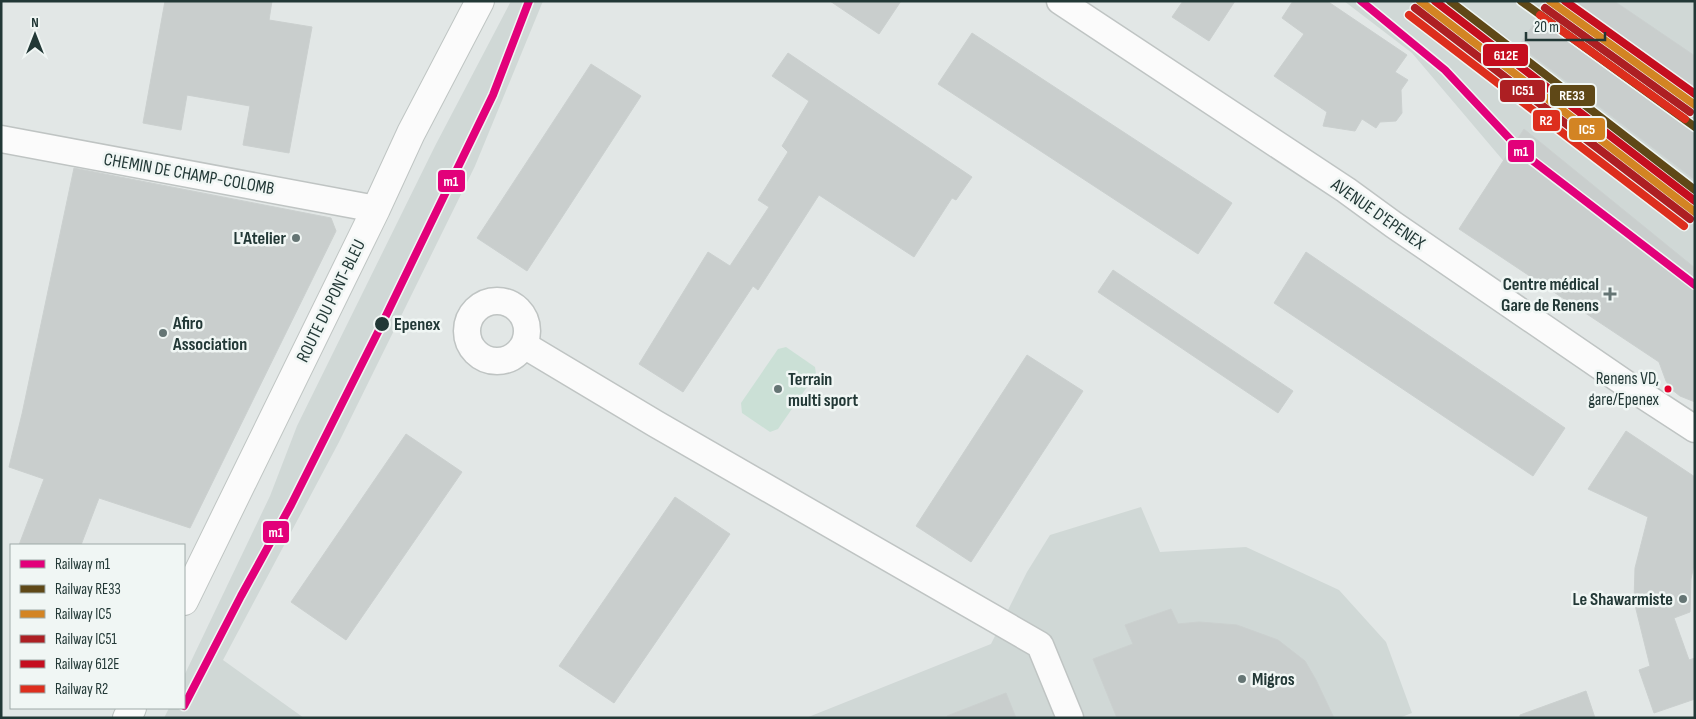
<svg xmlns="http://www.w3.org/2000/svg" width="1696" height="719" viewBox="0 0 1696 719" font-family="'Sofia Sans Condensed',sans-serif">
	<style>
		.built { fill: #d0d8d6 }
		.green { fill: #cbe0d6 }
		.building { fill: #c9cecd; stroke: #cbd0cf }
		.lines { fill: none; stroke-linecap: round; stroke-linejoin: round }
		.street-casing { stroke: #bfc4c3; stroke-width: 29 }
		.secondary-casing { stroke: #bfc5c3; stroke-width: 30 }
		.street { stroke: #fbfbfb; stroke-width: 26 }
		.secondary { stroke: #fbfbfb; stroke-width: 28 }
		.rail-1-casing { stroke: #f0f6f4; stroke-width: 11 }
		.rail-2-casing { stroke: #f0f6f4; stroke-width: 11 }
		.rail-3-casing { stroke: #f0f6f4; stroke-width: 11 }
		.rail-4-casing { stroke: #f0f6f4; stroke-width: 11 }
		.rail-5-casing { stroke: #f0f6f4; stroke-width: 11 }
		.rail-6-casing { stroke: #f0f6f4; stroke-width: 11 }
		.rail-1 { stroke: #e2007a; stroke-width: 8 }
		.rail-2 { stroke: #5f4817; stroke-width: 8 }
		.rail-3 { stroke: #d38423; stroke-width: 8 }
		.rail-4 { stroke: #ad1f23; stroke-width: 8 }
		.rail-5 { stroke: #c50e1f; stroke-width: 8 }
		.rail-6 { stroke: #dd2e1d; stroke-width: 8 }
		.poi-dot { fill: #657574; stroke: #f0f6f4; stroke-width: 2 }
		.stop-dot { fill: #223836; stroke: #f0f6f4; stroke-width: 2 }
		.bus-dot { fill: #e4002b; stroke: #f0f6f4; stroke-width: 2 }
		.labels { text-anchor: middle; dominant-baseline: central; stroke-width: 5; stroke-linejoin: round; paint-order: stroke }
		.bus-label { font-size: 17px; fill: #223836; stroke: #f0f6f4; text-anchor: end }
		.street-label { font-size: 18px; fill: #223836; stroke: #f0f6f4 }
		.poi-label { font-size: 18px; font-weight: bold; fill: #223836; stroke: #f0f6f4; text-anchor: end }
		.stop-label { font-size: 18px; font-weight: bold; fill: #223836; stroke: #f0f6f4; text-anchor: start }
		.line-badge { stroke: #f0f6f4; stroke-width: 2 }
		.badge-label { font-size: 14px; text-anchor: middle; font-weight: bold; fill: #fff }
	</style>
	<rect width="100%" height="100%" fill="#e2e7e6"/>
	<path class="built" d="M511,1H543L475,166L339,442L223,660L304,718H164L169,708H184V676L270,496L297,426L435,146Z
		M1344,1H1695V344L1534,197L1412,53Z
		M1141,507L1160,552L1246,547L1339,590L1386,642L1412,713L1399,718H806L991,644L1027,572L1050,535Z"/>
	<path class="green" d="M786,347L815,367L816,374L778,429L770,432L742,413L741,403L778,349Z"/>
	<path class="building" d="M165,1H272L269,20L312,27L289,153L243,145L250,106L187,95L181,130L143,123Z
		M830,1H901L879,34Z
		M1183,1H1235L1209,41L1172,17Z
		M1293,1H1327L1407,55L1395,72L1408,80L1401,90L1402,113L1396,121L1380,122L1376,128L1362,119L1355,131L1323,126L1327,112L1274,76L1304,34L1282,18Z
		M1550,1H1614L1695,56V180L1519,45Z
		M972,33L1232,203L1198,254L938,84Z
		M788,53L972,177L956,200L952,198L914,257L819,195L758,290L753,286L683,392L639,364L708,252L730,266L769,207L758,200L788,152L782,146L809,101L772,76Z
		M591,64L641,96L527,271L477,238Z
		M1524,129L1695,268V402L1680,396L1671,389L1666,381L1659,362L1459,229Z
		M74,168L331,218L336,231L190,528L99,498L81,545H19L44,479L9,467L22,414Z
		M1306,252L1565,428L1533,476L1274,303Z
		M1113,270L1293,391L1278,413L1098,292Z
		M1027,355L1083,391L971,562L916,526Z
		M1626,431L1695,477V560L1691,579L1690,612L1674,618L1689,660L1695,658V699L1654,713L1639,670L1650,666L1634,601L1635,568L1648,517L1588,489Z
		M406,434L462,472L346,640L291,602Z
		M675,497L730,534L614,703L559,666Z
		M1171,609L1178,624L1199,622L1237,625L1278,640L1305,661L1316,680L1334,718H1117L1093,659L1133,644L1125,625Z
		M1586,691L1595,718H1520V715Z
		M1006,693L1016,718H947V716Z"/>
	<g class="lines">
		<g class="street-casing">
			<path id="street" d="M1060,1L1346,190L1394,225L1632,388L1695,429
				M1,139L376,209
				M467 331a30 30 0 1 1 60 0a30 30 0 1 1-60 0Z
				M524,345L656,424L1040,645L1070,718"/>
		</g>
		<g class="secondary-casing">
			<path id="secondary" d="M184,601L376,209L411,133L480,1
				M127,718L132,708"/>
		</g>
		<use href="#street" class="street"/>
		<use href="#secondary" class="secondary"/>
		<g class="rail-1-casing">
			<path id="rail-1" d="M1361,1L1445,70L1524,154L1695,285
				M184,706L241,596L291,505L379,330L493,95L529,1"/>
		</g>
		<g class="rail-2-casing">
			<path id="rail-2" d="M1450,1L1695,190
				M1521,1L1695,127"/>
		</g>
		<g class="rail-3-casing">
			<path id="rail-3" d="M1420,1L1695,212
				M1550,1L1695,105"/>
		</g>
		<g class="rail-4-casing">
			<path id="rail-4" d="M1415,8L1690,219
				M1545,8L1690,112"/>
		</g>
		<g class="rail-5-casing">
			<path id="rail-5" d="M1435,1L1695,201
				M1565,1L1695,94"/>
		</g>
		<g class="rail-6-casing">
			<path id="rail-6" d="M1409,15L1684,226
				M1540,15L1685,119"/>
		</g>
		<use href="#rail-1" class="rail-1"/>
		<use href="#rail-2" class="rail-2"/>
		<use href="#rail-3" class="rail-3"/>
		<use href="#rail-4" class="rail-4"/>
		<use href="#rail-5" class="rail-5"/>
		<use href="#rail-6" class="rail-6"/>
	</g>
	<g class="poi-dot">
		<circle cx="296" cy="238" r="5"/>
		<path d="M1607.5 286.5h5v5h5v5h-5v5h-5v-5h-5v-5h5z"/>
		<circle cx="163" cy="333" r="5"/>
		<circle cx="778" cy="389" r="5"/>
		<circle cx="1683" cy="599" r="5"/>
		<circle cx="1242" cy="679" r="5"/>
	</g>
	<circle class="stop-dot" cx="382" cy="324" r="8"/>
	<circle class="bus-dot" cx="1668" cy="389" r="4.5"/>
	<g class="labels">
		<g class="bus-label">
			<text x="1659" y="379">Renens VD,<tspan x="1659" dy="21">gare/Epenex</tspan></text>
		</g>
		<g class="street-label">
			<text transform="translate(189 174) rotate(10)">CHEMIN DE CHAMP-COLOMB</text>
			<text transform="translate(1378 214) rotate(35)">AVENUE D'EPENEX</text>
			<text transform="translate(331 301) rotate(-64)">ROUTE DU PONT-BLEU</text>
		</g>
		<g class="poi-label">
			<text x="286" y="238">L'Atelier</text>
			<text x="1599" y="284">Centre médical<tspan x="1599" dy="21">Gare de Renens</tspan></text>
			<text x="173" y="323" text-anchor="start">Afiro<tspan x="173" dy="21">Association</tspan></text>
			<text x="788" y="379" text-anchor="start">Terrain<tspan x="788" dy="21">multi sport</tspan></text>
			<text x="1673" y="599">Le Shawarmiste</text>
			<text x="1252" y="679" text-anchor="start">Migros</text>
		</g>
		<g class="stop-label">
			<text x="394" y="324">Epenex</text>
		</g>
	</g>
	<g class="line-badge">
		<rect x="1482" y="43" width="47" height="24" rx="5" fill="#c50e1f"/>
		<rect x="1499" y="79" width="47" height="24" rx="5" fill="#ad1f23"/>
		<rect x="1549" y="84" width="47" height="23" rx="5" fill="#5f4817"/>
		<rect x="1532" y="109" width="29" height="23" rx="5" fill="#dd2e1d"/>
		<rect x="1568" y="117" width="38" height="24" rx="5" fill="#d38423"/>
		<rect x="1507" y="139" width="28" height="24" rx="5" fill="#e2007a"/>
		<rect x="437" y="169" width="29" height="24" rx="5" fill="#e2007a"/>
		<rect x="262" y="520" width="28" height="24" rx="5" fill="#e2007a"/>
	</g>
	<g class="badge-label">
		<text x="1506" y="60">612E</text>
		<text x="1523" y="95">IC51</text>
		<text x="1572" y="100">RE33</text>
		<text x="1546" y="125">R2</text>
		<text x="1587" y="134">IC5</text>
		<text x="1521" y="156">m1</text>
		<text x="451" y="186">m1</text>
		<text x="276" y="537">m1</text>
	</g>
	<rect width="1696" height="719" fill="none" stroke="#223836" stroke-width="5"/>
	<rect x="10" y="544" width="175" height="165" fill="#f0f6f4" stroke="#9eaaa8"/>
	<rect x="20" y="560" width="25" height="8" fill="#e2007a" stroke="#9eaaa8"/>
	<text x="55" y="569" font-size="15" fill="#223836">Railway m1</text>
	<rect x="20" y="585" width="25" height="8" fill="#5f4817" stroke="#9eaaa8"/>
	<text x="55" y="594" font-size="15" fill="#223836">Railway RE33</text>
	<rect x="20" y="610" width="25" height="8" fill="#d38423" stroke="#9eaaa8"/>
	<text x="55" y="619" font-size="15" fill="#223836">Railway IC5</text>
	<rect x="20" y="635" width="25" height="8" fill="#ad1f23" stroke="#9eaaa8"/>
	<text x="55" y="644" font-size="15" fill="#223836">Railway IC51</text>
	<rect x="20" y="660" width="25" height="8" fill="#c50e1f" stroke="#9eaaa8"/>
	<text x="55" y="669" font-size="15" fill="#223836">Railway 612E</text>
	<rect x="20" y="685" width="25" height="8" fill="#dd2e1d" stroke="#9eaaa8"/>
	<text x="55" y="694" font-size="15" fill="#223836">Railway R2</text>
	<g transform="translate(35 35)" stroke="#f0f6f4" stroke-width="4" paint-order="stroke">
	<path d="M0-4L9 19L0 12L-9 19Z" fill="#223836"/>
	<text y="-8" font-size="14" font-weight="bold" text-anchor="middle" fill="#223836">N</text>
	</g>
	<path d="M1526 32v8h79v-8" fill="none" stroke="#223836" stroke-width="2.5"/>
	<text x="1534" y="32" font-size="15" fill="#223836" stroke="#f0f6f4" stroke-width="4" paint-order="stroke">20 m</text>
</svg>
